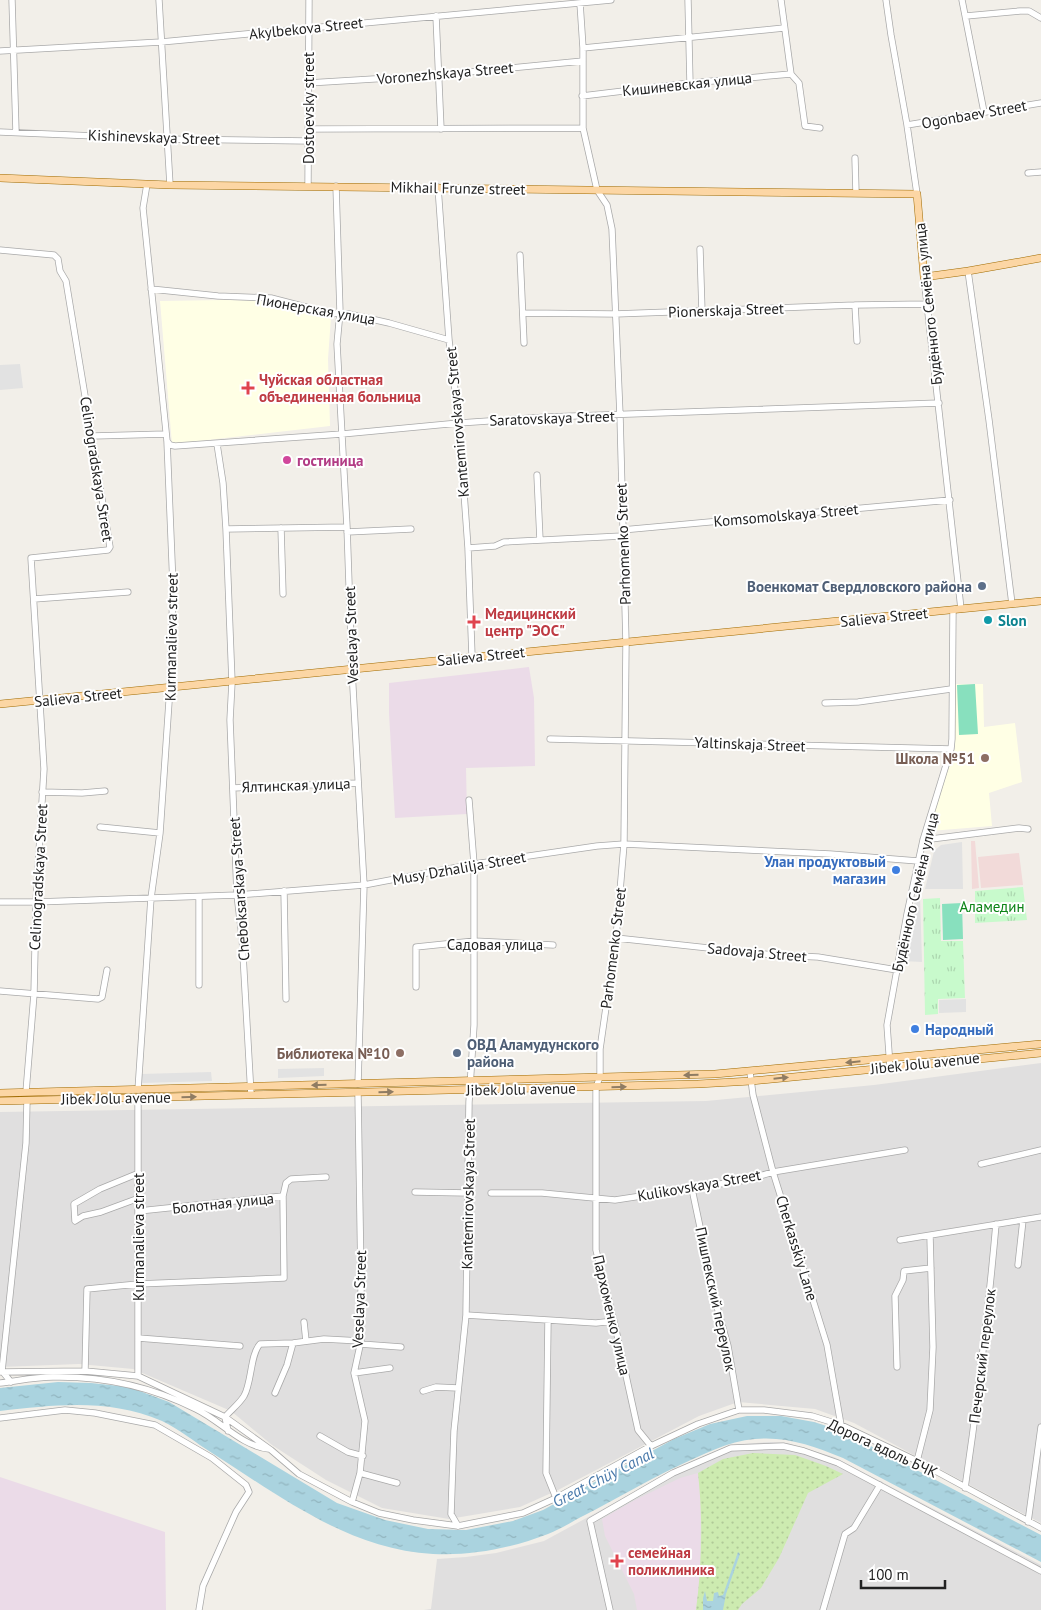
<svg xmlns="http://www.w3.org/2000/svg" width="1041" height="1610" viewBox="0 0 1041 1610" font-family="'PT Sans',sans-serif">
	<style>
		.residential { fill: #e0dfdf }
		.commercial { fill: #f2dad9 }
		.industrial { fill: #ebdbe8 }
		.education { fill: #ffffe5 }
		.grass { fill: url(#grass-dots) }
		.park { fill: url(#park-tufts) }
		.pitch { fill: #88e0be }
		.parking { fill: #e2e2e2 }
		.water { fill: url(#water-ripples) }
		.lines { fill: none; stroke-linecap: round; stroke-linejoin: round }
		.minor-casing { stroke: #a9a9a9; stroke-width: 7 }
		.major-casing { stroke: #a06b00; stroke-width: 8 }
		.minor { stroke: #fff; stroke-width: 5.5 }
		.major { stroke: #fcd6a4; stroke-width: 7 }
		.oneway { fill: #8f7c63 }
		.health-dot { fill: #e0444e; stroke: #fff; stroke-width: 2 }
		.hotel-dot { fill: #d1479c; stroke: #fff; stroke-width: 2 }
		.service-dot { fill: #5c6f8a; stroke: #fff; stroke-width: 2 }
		.culture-dot { fill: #0f9aa8; stroke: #fff; stroke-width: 2 }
		.education-dot { fill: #8d6e63; stroke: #fff; stroke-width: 2 }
		.shop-dot { fill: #3f7fe0; stroke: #fff; stroke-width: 2 }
		.labels { text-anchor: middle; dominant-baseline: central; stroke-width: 4; stroke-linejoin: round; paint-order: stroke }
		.street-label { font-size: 15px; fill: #222; stroke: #fff }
		.health-label { font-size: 15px; font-weight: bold; fill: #be3a42; stroke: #fff; text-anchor: start }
		.hotel-label { font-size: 15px; font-weight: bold; fill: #b23c85; stroke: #fff; text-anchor: start }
		.service-label { font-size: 15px; font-weight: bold; fill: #4e5e75; stroke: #fff; text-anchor: end }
		.culture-label { font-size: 15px; font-weight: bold; fill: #0d838f; stroke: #fff; text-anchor: start }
		.education-label { font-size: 15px; font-weight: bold; fill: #785e54; stroke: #fff; text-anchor: end }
		.shop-label { font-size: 15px; font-weight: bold; fill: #366cbe; stroke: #fff; text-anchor: end }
		.park-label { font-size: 15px; fill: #0c8416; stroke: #fff }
		.water-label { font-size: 16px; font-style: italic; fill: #4a7aab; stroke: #fff }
	</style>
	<defs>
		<pattern id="grass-dots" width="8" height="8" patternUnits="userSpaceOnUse" patternTransform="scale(1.25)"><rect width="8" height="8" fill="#cdebb0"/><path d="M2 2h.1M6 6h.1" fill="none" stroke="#b0c997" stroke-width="1.8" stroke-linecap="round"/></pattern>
		<pattern id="park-tufts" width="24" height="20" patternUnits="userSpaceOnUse" patternTransform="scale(1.25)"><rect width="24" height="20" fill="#c8facc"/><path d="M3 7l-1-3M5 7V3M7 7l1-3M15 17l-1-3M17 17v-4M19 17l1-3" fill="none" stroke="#acd6af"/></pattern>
		<pattern id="water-ripples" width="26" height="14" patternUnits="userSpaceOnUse" patternTransform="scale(1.25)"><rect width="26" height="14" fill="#aad3df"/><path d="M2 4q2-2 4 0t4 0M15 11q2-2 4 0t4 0" fill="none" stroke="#92b5bf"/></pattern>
	</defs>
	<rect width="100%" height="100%" fill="#f2efe9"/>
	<path class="residential" d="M1041,1063V1523L854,1423L815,1409L738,1402L699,1416L558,1490L520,1507L449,1519L382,1508L326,1480L272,1445L231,1411L133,1369L79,1364L0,1367V1112L706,1101L874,1085Z
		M770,1442L787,1443L834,1457L1041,1565V1610H424L431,1609L437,1559L466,1557L496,1553L544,1541L675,1470L727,1447L740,1444Z"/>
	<path class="commercial" d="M971,841H975L979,888L972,889Z
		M1019,853L1023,885L981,888L978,857Z"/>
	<path class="industrial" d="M529,667L534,698L535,766L466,768L467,814L395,818L389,713V683Z
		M698,1473L701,1497L700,1580L696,1610H637L634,1594L605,1536L602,1519L635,1500L680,1478Z
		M0,1477L165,1532L166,1610H0Z"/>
	<path class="education" d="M224,300L266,301L331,317L328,359L330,426L172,444L160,301Z
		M955,684H983L984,727L1015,723L1022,782L989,793L992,826L930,831L946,769L955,748Z"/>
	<path class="grass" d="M753,1453L795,1455L826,1466L843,1474L808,1493L779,1558L761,1588L742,1604L738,1610H696C702,1565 703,1518 698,1473L723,1459Z"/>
	<path class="park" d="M1023,887L1027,920L975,923V891Z
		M940,898L941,941H963L965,998L938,999V1014L925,1015L923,899Z"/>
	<path class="pitch" d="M975,684L978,734L959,735L957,685Z
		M962,903L963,939L943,940L942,904Z"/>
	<path class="parking" d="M20,364L23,388L0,390V365Z
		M962,842L963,889H925L934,851L941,845Z
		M916,895H920L922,962L903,961Z
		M966,999V1012L939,1013V1000Z
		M324,1068V1076L278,1078V1069Z
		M211,1072L212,1081L141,1083V1074Z"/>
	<path class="water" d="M58,1382L91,1383L129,1387L169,1402L337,1503L385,1520L428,1529L466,1530L513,1521L543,1510L674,1439L710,1424L747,1416H781L814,1422L842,1431L1041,1535V1562L843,1458C814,1446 786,1436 755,1439C728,1441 702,1455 678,1466C646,1481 616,1499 585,1515C573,1521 561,1529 548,1534C512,1548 472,1556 433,1554C348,1549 281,1497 212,1453C196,1443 179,1429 162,1421C107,1398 56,1405 0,1411V1388Z
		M738,1552L740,1554L726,1594L723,1610H703V1598L705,1591L707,1601H713L714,1593L718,1592L719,1596L723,1595Z"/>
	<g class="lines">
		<g class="minor-casing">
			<path id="minor" d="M12,0L16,132
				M159,0L170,185
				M688,0L690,83
				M781,0L791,74
				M886,0L891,35L907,125L917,194
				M962,0L984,112
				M580,3L583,48V128L597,190L607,205L612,229L620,415L626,643L624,844L616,938L600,1049V1077L596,1087V1250L614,1321L638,1430L651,1446
				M436,16L441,129
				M966,16L1020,11H1029L1041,18
				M583,48L784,28
				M0,51L161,42L611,0
				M791,74L799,83L805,126L820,128
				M308,83L439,75L583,61
				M582,96L690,83L791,74
				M907,125L1041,103
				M308,129L583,128
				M0,132L166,139L308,141
				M855,158L856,193
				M1028,173L1041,172
				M308,186L309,0
				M336,186L340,312L337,344L347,527L352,670L364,885L358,1084
				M438,187L449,340L459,423L468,548L472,656
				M700,249L702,312
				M0,250L54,255L58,259L60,271L66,281L110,547L108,550L31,558L44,769L36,902L34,994L26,1092
				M520,255L524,343
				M968,271L989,420L1012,604
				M924,277L961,609
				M151,289L218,296L271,298L333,314L340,312L389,323L449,340
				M855,305L857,341
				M523,313L615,314L855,305L928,304
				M93,436L166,434
				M167,441L170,445L175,446L342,434L459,423L546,417L939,403
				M217,444L223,483L226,529L232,682L230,720L237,895L242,937L251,1095
				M537,475L540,540
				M281,528L283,594
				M226,529L347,527
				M622,530L950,500
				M347,532L411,529
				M468,548L495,546L504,542L622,536
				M34,599L128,592
				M825,703L858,702L951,689
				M550,739L951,749
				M233,788L358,783
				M42,792L82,793L105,791
				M100,827L160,833
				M923,840L1019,828L1028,829
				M284,891L286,999
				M199,897V985
				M0,902H36L237,895L364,885L474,864L597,846L624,844L830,854L918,861
				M616,938L774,955L818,957L897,970
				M416,987V947L474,941L553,945
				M0,991L98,999L102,997L107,970
				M890,1067L887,1025L907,914L923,840L951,749L952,739L953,610
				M750,1072L753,1095L773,1172L827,1345L841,1425
				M138,1090L151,898L160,833L170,687L173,586L167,441L143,208L147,184
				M981,1164L1041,1150
				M692,1189L716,1303L728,1346L739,1410
				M415,1192L468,1193
				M491,1193H542L615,1200L746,1180L773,1172L905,1150
				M139,1198L101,1212L83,1216L75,1221L74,1204L100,1189L139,1173
				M139,1211L283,1196L286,1183L291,1179L326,1177
				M900,1240L1041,1217
				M1018,1265L1023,1220
				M466,1315L596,1323L614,1321
				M548,1320L546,1473L556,1498
				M304,1322L306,1341
				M138,1338L240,1346
				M360,1344L401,1347
				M897,1367L895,1296L903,1280L904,1271L931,1268
				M85,1371L87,1289L138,1284L284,1278L283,1196
				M0,1372L85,1371L138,1376L225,1417L271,1450L299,1474L352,1502L379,1513L413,1520L458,1526L523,1513L556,1498L651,1446L698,1424L739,1410H764L812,1416L841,1425L917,1461L1041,1528
				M354,1373L390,1368
				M138,1376V1098
				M11,1382L2,1371L26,1143L27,1100
				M0,1383C17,1381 35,1377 53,1377C102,1376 152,1387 196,1409C221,1421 241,1446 269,1449
				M423,1391L436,1387L458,1388
				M275,1393L287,1365L293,1343
				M0,1418L65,1410L95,1413L155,1425L212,1458L246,1485L249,1492L236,1512L203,1586L199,1610
				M228,1431L225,1417C231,1410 239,1404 244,1396C252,1382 250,1355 260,1344L293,1343L324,1339L361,1341
				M320,1436L348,1452L363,1456
				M917,1461L930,1410L933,1347L930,1236
				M360,1473L397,1483
				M965,1488C978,1400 988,1313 996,1224
				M352,1502L360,1473L365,1421L354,1373L361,1341V1280L358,1093
				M1028,1522L1041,1427
				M458,1526L451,1514L454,1431L466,1315L469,1102L474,1025V864L469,800
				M610,1610L590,1521L673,1473L731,1448L783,1446L804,1451L838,1463L1041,1571
				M823,1610L845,1534L854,1528L880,1485"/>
		</g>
		<g class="major-casing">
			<path id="major" d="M0,178L170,185L917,194L924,277L968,271L1041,258
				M0,704L1041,601
				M0,1093L715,1074L1041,1044
				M0,1101L698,1084L751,1081L1041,1053"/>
		</g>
		<use href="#minor" class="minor"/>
		<use href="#major" class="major"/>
	</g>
	<defs><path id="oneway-solid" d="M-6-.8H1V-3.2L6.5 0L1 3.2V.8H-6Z" transform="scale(1.25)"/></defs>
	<g class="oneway">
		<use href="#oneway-solid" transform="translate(853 1062) rotate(174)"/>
		<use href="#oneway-solid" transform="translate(691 1075) rotate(179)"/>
		<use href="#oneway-solid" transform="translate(781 1078) rotate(-6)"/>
		<use href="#oneway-solid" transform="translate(319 1085) rotate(179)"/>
		<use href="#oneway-solid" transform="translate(619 1087) rotate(-2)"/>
		<use href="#oneway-solid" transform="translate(386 1092) rotate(-2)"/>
		<use href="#oneway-solid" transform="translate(189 1097) rotate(-1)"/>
	</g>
	<g class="health-dot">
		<path d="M245.5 380.5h5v5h5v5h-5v5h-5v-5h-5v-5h5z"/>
		<path d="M471.5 614.5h5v5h5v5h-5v5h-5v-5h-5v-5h5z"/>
		<path d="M614.5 1553.5h5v5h5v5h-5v5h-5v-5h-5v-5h5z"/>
	</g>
	<circle class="hotel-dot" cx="287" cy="460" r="5"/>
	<g class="service-dot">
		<circle cx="982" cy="586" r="5"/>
		<circle cx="457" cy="1053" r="5"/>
	</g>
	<circle class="culture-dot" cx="988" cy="620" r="5"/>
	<g class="education-dot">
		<circle cx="985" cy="758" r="5"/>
		<circle cx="400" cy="1053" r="5"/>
	</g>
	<g class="shop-dot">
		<circle cx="896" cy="870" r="5"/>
		<circle cx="915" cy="1029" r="5"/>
	</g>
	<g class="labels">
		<g class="street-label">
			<text transform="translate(306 28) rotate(-6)">Akylbekova Street</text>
			<text transform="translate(445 73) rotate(-5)">Voronezhskaya Street</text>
			<text transform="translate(687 84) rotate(-6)">Кишиневская улица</text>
			<text transform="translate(308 108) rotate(-90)">Dostoevsky street</text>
			<text transform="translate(974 114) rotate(-10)">Ogonbaev Street</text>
			<text transform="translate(154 137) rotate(2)">Kishinevskaya Street</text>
			<text transform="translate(458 188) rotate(1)">Mikhail Frunze street</text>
			<text transform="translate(928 304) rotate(-96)">Будённого Семёна улица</text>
			<text transform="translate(316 309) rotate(10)">Пионерская улица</text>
			<text transform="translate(726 310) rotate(-2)">Pionerskaja Street</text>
			<text transform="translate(552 418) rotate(-2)">Saratovskaya Street</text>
			<text transform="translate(457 422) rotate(-95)">Kantemirovskaya Street</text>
			<text transform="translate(97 469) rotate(81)">Celinogradskaya Street</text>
			<text transform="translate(786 515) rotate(-5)">Komsomolskaya Street</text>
			<text transform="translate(623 544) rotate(-92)">Parhomenko Street</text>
			<text transform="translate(884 617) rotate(-6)">Salieva Street</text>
			<text transform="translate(351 635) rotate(-92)">Veselaya Street</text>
			<text transform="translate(171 637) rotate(-89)">Kurmanalieva street</text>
			<text transform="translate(481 656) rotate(-6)">Salieva Street</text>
			<text transform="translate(78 697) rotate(-6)">Salieva Street</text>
			<text transform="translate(750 744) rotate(2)">Yaltinskaja Street</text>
			<text transform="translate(296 785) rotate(-2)">Ялтинская улица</text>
			<text transform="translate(459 868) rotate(-10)">Musy Dzhalilja Street</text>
			<text transform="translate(38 877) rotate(-87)">Celinogradskaya Street</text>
			<text transform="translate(239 889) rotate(-94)">Cheboksarskaya Street</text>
			<text transform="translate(915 892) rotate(-77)">Будённого Семёна улица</text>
			<text x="495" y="944">Садовая улица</text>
			<text transform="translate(613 948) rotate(-83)">Parhomenko Street</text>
			<text transform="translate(757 952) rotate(5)">Sadovaja Street</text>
			<text transform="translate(925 1063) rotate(-6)">Jibek Jolu avenue</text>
			<text transform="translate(521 1089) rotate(-1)">Jibek Jolu avenue</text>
			<text transform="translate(116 1098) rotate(-1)">Jibek Jolu avenue</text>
			<text transform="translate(699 1185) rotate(-10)">Kulikovskaya Street</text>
			<text transform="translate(468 1194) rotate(-89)">Kantemirovskaya Street</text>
			<text transform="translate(223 1203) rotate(-6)">Болотная улица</text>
			<text transform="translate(138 1237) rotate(-90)">Kurmanalieva street</text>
			<text transform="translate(797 1248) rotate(73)">Cherkasskiy Lane</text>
			<text transform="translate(359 1299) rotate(-88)">Veselaya Street</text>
			<text transform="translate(716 1299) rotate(78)">Пишпекский переулок</text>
			<text transform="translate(612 1315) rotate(77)">Пархоменко улица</text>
			<text transform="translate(982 1356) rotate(-83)">Печерский переулок</text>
			<text transform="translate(883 1448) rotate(25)">Дорога вдоль БЧК</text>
		</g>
		<g class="health-label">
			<text x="259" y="379">Чуйская областная<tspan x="259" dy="17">объединенная больница</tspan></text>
			<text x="485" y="613">Медицинский<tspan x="485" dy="17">центр "ЭОС"</tspan></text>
			<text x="628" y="1552">семейная<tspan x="628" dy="17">поликлиника</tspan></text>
		</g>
		<g class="hotel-label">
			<text x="297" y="460">гостиница</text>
		</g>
		<g class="service-label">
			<text x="972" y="586">Военкомат Свердловского района</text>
			<text x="467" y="1044" text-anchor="start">ОВД Аламудунского<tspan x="467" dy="17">района</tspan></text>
		</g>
		<g class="culture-label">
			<text x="998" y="620">Slon</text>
		</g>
		<g class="education-label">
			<text x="975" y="758">Школа №51</text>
			<text x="390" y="1053">Библиотека №10</text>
		</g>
		<g class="shop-label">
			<text x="886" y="861">Улан продуктовый<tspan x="886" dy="17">магазин</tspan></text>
			<text x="925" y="1029" text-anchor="start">Народный</text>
		</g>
		<g class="park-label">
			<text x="992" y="906">Аламедин</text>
		</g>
		<g class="water-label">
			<text transform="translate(603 1477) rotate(-27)">Great Chüy Canal</text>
		</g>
	</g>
	<path d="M861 1580v8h84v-8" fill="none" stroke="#222222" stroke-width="2.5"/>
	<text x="868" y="1580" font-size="15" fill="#222222" stroke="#ffffff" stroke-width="4" paint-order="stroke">100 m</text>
</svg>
